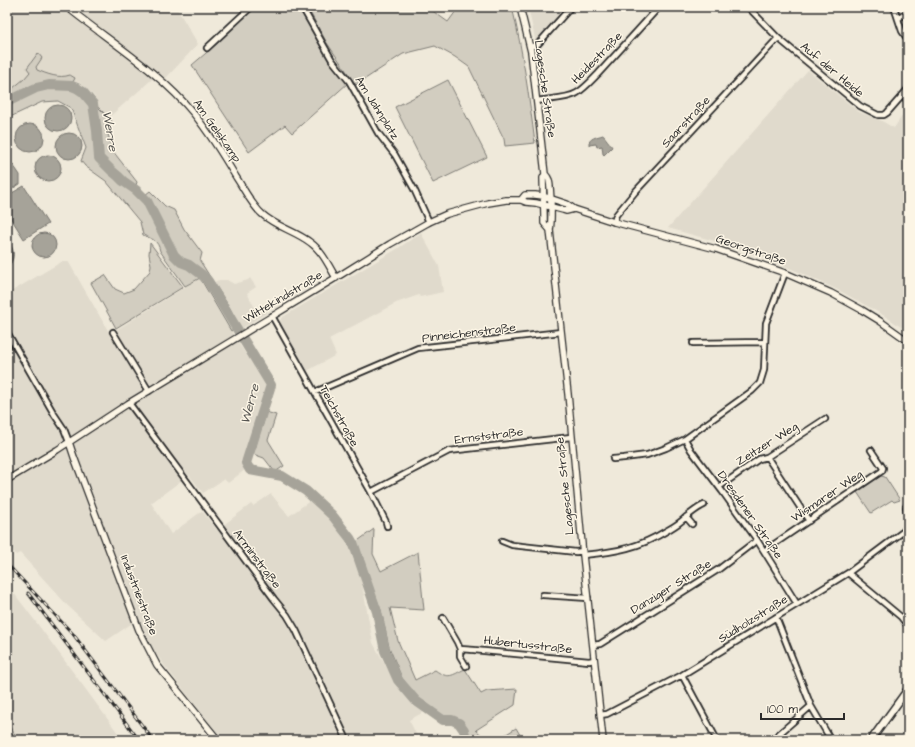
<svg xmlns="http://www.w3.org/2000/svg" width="915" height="747" viewBox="0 0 915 747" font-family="'Architects Daughter',sans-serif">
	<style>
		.built { fill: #e0dacc }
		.green { fill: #d2cdc0; stroke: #7e7c76 }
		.water { fill: #a6a399; stroke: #75736d }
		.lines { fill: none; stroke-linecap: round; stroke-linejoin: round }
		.river { stroke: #a6a399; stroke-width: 10 }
		.minor-casing { stroke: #2b2b2b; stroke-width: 8 }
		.tertiary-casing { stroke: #2b2b2b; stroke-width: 8 }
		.secondary-casing { stroke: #2b2b2b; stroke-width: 9 }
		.minor { stroke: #fcf5e5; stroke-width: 4.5 }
		.tertiary { stroke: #fcf5e5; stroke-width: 5.5 }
		.secondary { stroke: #fcf5e5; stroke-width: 6 }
		.rail-casing { stroke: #2b2b2b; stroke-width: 3 }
		.rail { stroke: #fcf5e5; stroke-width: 1.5; stroke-dasharray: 4.5; stroke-linecap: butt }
		.labels { text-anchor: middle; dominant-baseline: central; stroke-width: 3; stroke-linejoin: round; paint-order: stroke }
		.street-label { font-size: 12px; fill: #2b2b2b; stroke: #fcf5e5 }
		.water-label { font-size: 13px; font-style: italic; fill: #565552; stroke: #fcf5e5 }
	</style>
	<rect width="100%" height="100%" fill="#efe9da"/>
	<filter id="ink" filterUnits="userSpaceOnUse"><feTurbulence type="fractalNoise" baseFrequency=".025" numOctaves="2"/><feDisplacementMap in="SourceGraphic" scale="8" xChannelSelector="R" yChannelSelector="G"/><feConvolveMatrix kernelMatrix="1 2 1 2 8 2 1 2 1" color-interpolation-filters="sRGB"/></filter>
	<g filter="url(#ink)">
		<path class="built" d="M7,7H176L198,44L166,78L159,73L141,89L108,118L97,106L95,97L80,83L65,77L54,75L48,77L24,79L7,93Z
			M528,7H568L536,43Z
			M808,70L859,112L880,120L894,128L908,107V332L888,318L869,307L838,290L801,273L768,259L729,245L668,228Z
			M421,233L439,266L443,292L420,297L419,295L396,303L329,339L336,355L307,371L280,323L281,318L397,249Z
			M63,261H68L110,334L199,278L241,347L267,385V389L258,415L255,420V426L248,449L244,459L240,461L246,469L228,483L224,479L203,493L189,475L151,503L171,534L202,511L217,530L251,504L253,506L271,494L289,516L311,500L330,518L357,557L373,643L399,689L424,712L409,720L419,740H223L164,665L153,649L140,620L131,624L106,641L68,606L20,553L16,555L7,543V294Z
			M250,278L256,287L247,293L256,310L259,311L268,312L241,329L230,308L214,282L219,280H227L234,284L248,280Z
			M7,584L39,626L123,740H19L7,723Z"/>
		<path class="green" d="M255,7H300L326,55L333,66L348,83L292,133L285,125L249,152L192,65L219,42Z
			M307,7H427L448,22L459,7H512C523,52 529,97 535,143L505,146L504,139L469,67L455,57L435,46L403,54L356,85L327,43Z
			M38,53L42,58L36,67L37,70C47,74 59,79 70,75L75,78L72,84L77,91L89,103L97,106L112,121L107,130L112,150L137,182L136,185L145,195L150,191L165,206L174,210L184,229L202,253L200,261L230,308L239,326L231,331L200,278L185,286L160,251C158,240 152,239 143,235L140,222L111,187L106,181L85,166L81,161L86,148L71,108L58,101L42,102L8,118L7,116V93L24,79L30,72L27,68Z
			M448,80L487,157L433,183L395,107Z
			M150,243L183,287L116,328L91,283L105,275L115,289L124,293L134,289L150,271L151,265L149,254Z
			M266,412L276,415L268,440L284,466L275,472L264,458L253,454L256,446L258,437L263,424Z
			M881,476L885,477L900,500L894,502L892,500L871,513L857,492Z
			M374,529L373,554L381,571L418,552L424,610L390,608L398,641L415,680L435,670C449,680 452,675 465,669L481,694L487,691L517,689L515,705L476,730L487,740H469L465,728L459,720L452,718H444L417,698L402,678L389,647L381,610L355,543Z
			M7,723L19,740H7Z
			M516,728L523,740H497Z"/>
		<path class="water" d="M45 118a13 13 0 1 1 26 0a13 13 0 1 1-26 0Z
			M16 138a14 14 0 1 1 28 0a14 14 0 1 1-28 0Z
			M56 146a13 13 0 1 1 26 0a13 13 0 1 1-26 0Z
			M603,135C604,136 611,145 612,147L604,155L603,154L602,146L597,147L596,144L589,145C588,138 597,137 603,135Z
			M35 168a13 13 0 1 1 26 0a13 13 0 1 1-26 0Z
			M7,156L20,175V184L7,192Z
			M24,186L48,224L24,239L7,212V196Z
			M32 245a12 12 0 1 1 24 0a12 12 0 1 1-24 0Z
			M7,241C16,249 15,260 7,268Z"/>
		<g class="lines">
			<path class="river" d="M7,102L36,88L49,85L72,86L77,88L83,92L93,104L97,131L99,158L112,171L118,176L123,181L136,190L147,201L174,255L181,262L189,265L201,274L208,281L271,385L246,463L250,470L282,476L306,491L332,515L350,538L354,545L377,612L385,651L398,680L416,701L443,720H452L459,723L464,730L466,740"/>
			<g class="minor-casing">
				<path id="minor" d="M302,7L332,60L349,81L378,133L395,155L414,189L429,222
					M748,7L778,38L860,106L878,115H884L887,113L908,89
					M894,7L902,31L908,40
					M753,12L757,7
					M898,19L902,16L908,11
					M530,47L538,44L571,7
					M207,48L251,7
					M537,101C548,99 567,99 577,93C585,88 591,81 598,74L659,7
					M614,222L616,215L635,192L778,38
					M272,316L371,492L386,522L387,526
					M7,332L54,414L64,429L69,442
					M113,332L149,391
					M693,343L765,342
					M315,392L418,348L561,332
					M129,403L274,599L287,615L296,630L347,740
					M685,439L691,450L722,491L757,540L797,604
					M767,457L809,521
					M613,459L624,458L647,455L666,448L685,439L752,391L760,383L764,370L766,323L785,273
					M719,487L759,459L767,457L825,419
					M371,492L449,451L571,437
					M908,504L906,507L908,521
					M686,517L692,524
					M502,541L512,545L576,552L583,551
					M764,551L882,471L883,468L871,450
					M583,555C616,552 639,548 668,530C675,526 681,522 686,517C692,513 697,508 704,505
					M848,573L901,617L908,626
					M543,595L588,598
					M776,617L811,706L831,740
					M443,618L457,642L460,649V656L466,666
					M593,645L600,644L678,595L719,569L757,540
					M460,649L474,650L589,661L594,660
					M682,675L717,740
					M600,715L607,714L682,675L848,573L904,531L908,525
					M772,740L811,706"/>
			</g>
			<g class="tertiary-casing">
				<path id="tertiary" d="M67,7C109,41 160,72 194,114C210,134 223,155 236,177C244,189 251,204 262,214C276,227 296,231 311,243C322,251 329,266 336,278
					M520,7L531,52L545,174C547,176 548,177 549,180C551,189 552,220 550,230L568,394L583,555L603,740
					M545,174L543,178L544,216V223L550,230
					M521,200L525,195H535L543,196L567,204L574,209L614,222L716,249L785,273L831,293L862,310L880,321L908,341
					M69,442L74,457L139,630L157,665L218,740
					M7,480L57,450L129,403L342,274L390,244L429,222L447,214L488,203L506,200H521L526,202L536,203L563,210L566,211L574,209"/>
			</g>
			<g class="secondary-casing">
				<path id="secondary" d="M871,740L908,689"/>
			</g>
			<use href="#minor" class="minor"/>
			<use href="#tertiary" class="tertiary"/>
			<use href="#secondary" class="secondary"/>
			<g class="rail-casing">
				<path id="rail" d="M7,564L73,634L153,740
					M28,593L139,740"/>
			</g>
			<use href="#rail" class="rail"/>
		</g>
	</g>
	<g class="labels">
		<g class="street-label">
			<text transform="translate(597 58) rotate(-46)">Heidestraße</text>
			<text transform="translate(832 70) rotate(40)">Auf der Heide</text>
			<text transform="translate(545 89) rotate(82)">Lagesche Straße</text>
			<text transform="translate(377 108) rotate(58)">Am Jahnplatz</text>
			<text transform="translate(686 122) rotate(-47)">Saarstraße</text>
			<text transform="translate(217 131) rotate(55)">Am Gelskamp</text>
			<text transform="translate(751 250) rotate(19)">Georgstraße</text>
			<text transform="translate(283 297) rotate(-31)">Wittekindstraße</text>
			<text transform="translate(469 333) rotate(-7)">Pinneichenstraße</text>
			<text transform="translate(339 416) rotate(61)">Teichstraße</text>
			<text transform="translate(489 436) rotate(-7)">Ernststraße</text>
			<text transform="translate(767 444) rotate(-32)">Zeitzer Weg</text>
			<text transform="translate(565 486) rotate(-96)">Lagesche Straße</text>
			<text transform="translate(827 496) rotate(-34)">Wismarer Weg</text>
			<text transform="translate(750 515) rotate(55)">Dresdener Straße</text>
			<text transform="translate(257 559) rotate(53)">Arminstraße</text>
			<text transform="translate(671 587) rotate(-32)">Danziger Straße</text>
			<text transform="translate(139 595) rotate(69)">Industriestraße</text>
			<text transform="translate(753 619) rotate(-32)">Südholzstraße</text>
			<text transform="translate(528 645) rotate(6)">Hubertusstraße</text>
		</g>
		<g class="water-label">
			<text transform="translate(110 131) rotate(81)">Werre</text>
			<text transform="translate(250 404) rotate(-75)">Werre</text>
		</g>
	</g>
	<rect width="915" height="747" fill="none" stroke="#fcf5e5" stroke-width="24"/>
	<rect x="12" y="12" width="891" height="723" fill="none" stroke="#2b2b2b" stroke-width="1.5" filter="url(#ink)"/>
	<path d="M761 713v6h83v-6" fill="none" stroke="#2b2b2b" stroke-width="2"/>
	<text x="767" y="713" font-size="12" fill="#2b2b2b" stroke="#fcf5e5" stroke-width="3" paint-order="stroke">100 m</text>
</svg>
